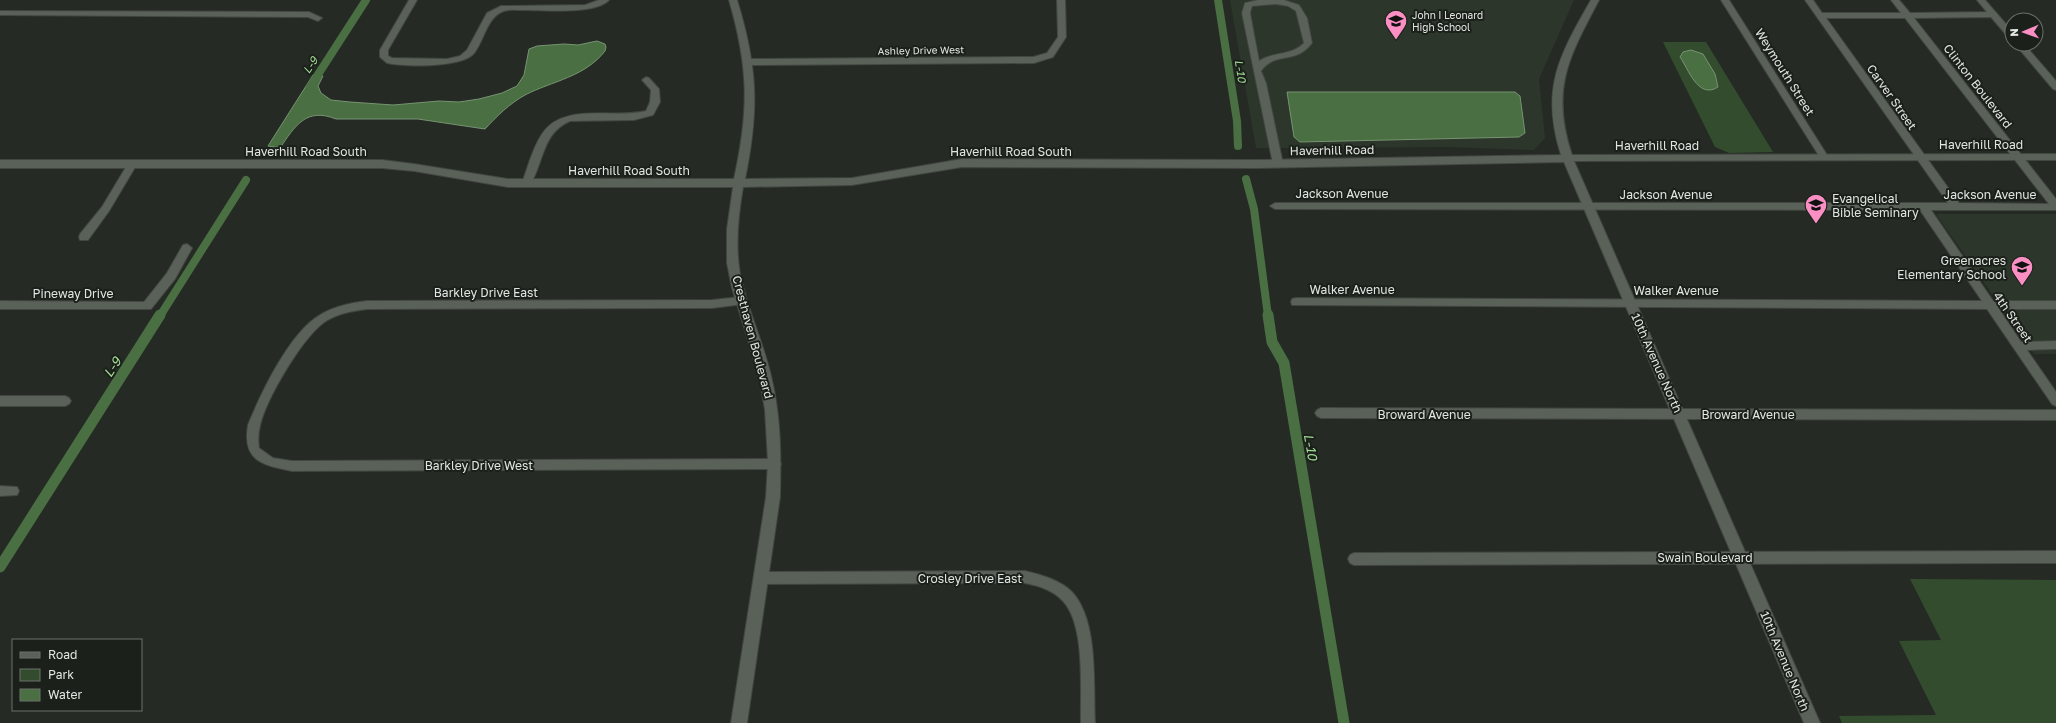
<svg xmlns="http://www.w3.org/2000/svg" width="2056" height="723" viewBox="0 0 2056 723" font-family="'Golos Text',sans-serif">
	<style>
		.built { fill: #2c362a }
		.green { fill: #324c2d }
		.water { fill: #496f42; stroke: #779372 }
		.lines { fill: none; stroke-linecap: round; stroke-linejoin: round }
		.canal-far1 { stroke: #496f42; stroke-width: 8 }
		.canal { stroke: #496f42; stroke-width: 11 }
		.minor-casing { stroke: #414640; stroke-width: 2 }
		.tertiary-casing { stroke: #414640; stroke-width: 2 }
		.minor { fill: #5a6159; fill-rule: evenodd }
		.tertiary { fill: #5a6159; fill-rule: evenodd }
		.labels { text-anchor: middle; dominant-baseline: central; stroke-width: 4; stroke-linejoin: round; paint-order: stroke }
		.far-poi-label { font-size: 10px; fill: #e2e6e2; stroke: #1b211a; text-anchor: start }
		.far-street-label { font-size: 10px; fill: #e2e6e2; stroke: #1b211a }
		.far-water-label { font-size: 11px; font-style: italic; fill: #a5de99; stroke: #1b211a }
		.street-label { font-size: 12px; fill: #e2e6e2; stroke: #1b211a }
		.poi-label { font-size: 12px; fill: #e2e6e2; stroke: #1b211a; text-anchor: start }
		.water-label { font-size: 13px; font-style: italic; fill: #a5de99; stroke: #1b211a }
	</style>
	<rect width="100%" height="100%" fill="#252b24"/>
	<path class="built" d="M1230,0H1574L1539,79L1545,138L1534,150L1448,147L1256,148Z
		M1936,214H2056V354H2034Z"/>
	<path class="green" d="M1663,42H1706L1773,152L1729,153L1715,147Z
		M1910,579L2056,580V723H1842L1839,716L1936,715L1899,641L1941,640Z"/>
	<path class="water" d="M597,41L605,44L606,47L605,51C585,77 552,81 525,95C509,104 497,116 485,129L418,119H336C306,107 295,126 280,148L268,146L313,75L323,76L318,86L321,93L331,100L350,102L393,105L439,101L459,102L479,99L502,93L517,86L524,75L529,49L537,46L564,44L578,45Z
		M1691,50L1703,54L1715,74L1718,87C1698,100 1688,68 1680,57L1683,52Z
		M1287,92H1515L1520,96L1525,133L1519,137L1300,142L1294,137Z"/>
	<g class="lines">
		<path class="canal-far1" d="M1218,0L1237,121L1238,146
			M310,87L366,0
			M1246,179L1254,209L1268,316
			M160,316L246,180"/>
		<path class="canal" d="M1268,315L1272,342L1284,363L1344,723
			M0,567L160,315"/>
		<g class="minor-casing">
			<path id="minor" d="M409,0H417L388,50V56L392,58L447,59L460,56L467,50L487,13L501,6L585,5L599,0H609C595,15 543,10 523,10C517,10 510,9 504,11C487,17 485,38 475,52C465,68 404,67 387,63L380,57V50Z
				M1057,0H1065L1066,37L1053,57L1034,63L749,65L745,62L749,59L1033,57L1047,53L1058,37Z
				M1258,0H1284L1299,5L1307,18L1312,43C1296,65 1275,51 1261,71L1266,83L1283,164L1278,167L1273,164L1242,13L1245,3ZM1276,4L1288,6L1296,11L1304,43C1292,56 1274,51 1259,61L1250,13L1252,6Z
				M1721,0H1729L1827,155L1829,157L1827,159H1821Z
				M1805,0H1813L1822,13H1901L1891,0H1899L1910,13L1987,12L1977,0H1985L2012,31V39L2009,38L1991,17L1914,18L2056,199V210H1931L1993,301H2056V309H1999L2021,342L2056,341V349L2027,350L2056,392V406L2052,404L1987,309L1292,305L1291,302L1292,299L1296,298L1982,301L1920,210L1275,209L1270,206L1275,203H1948ZM1826,18H1905L2049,204L1959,203Z
				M0,11L309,12L322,18L318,21L308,17L0,15Z
				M2015,44H2024L2056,81V90L2053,89Z
				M646,77L649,78L659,89L660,102L653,115L634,120L570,121C542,133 544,162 530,185H524L522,183C528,167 532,149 542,134C563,102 613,119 646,111L650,102L651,90L642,80Z
				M132,161L137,164L109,211L88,240H80L79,237L80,234L102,207L129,162Z
				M187,244L192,248L175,279L151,309H0V301L144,302L167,273L183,245Z
				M740,297L744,298L745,301L744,304L712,308L367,309C353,311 339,313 326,321C303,336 266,399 260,426C258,434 258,440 259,448L273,458L292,461L775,459L779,460L781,464L779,468L775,469L292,471C262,465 242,461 248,425C261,393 290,332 320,315C334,306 351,303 367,301L712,300Z
				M0,396H65L69,398L71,401L69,404L65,406H0Z
				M1321,408L2056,410V420L1321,418L1317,416L1315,413L1317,410Z
				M0,486L17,487L19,491L17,495L0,496Z
				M2056,551V563L1354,565L1350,563L1348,559L1350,555L1354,553Z
				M1025,571C1042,575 1060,580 1072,592C1099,621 1093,686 1095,723H1081C1080,690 1086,626 1063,601C1053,590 1039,586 1025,583L761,584L757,582L755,578L757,574L761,572Z"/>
		</g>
		<g class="tertiary-casing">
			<path id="tertiary" d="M729,0H737C758,68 759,110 745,179L852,178L962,159L1257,160L1561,155C1540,89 1559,56 1591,0H1599C1569,57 1550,89 1572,155L2056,154V160L1574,161L1820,723H1804L1564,162L1257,168L962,167L852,185L743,187C738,216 735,245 740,274C747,309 763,341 771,376C781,416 781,456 780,497L747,723H731L766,497L768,462L765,410L759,376L732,288L727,263V229L733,187H508L414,171L382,168H0V160H382L414,164L508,179H734C749,110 749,69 729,0Z"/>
		</g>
		<use href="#minor" class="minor"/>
		<use href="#tertiary" class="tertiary"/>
	</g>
	<defs>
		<g id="school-pin" transform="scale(1.15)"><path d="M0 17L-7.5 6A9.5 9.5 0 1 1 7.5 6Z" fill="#fb8fc4" stroke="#1b211a"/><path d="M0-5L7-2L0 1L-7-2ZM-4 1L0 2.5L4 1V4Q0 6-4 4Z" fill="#111"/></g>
	</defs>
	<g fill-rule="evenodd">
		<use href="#school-pin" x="1396" y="21"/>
		<use href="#school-pin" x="1816" y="205"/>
		<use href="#school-pin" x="2022" y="267"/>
	</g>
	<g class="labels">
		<g class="far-poi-label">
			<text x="1412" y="15">John I Leonard<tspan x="1412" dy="12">High School</tspan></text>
		</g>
		<g class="far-street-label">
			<text transform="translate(921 50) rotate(-1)">Ashley Drive West</text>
		</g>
		<g class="far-water-label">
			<text transform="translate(310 65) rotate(-57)">L-9</text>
			<text transform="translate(1241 71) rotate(81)">L-10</text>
		</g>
		<g class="street-label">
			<text transform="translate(1785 72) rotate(58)">Weymouth Street</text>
			<text transform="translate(1978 86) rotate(52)">Clinton Boulevard</text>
			<text transform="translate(1892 97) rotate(55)">Carver Street</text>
			<text x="1981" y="144">Haverhill Road</text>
			<text x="1657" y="145">Haverhill Road</text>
			<text transform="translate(1332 150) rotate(-1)">Haverhill Road</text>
			<text x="306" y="151">Haverhill Road South</text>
			<text x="1011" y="151">Haverhill Road South</text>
			<text x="629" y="170">Haverhill Road South</text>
			<text x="1342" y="193">Jackson Avenue</text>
			<text x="1666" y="194">Jackson Avenue</text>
			<text x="1990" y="194">Jackson Avenue</text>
			<text x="1352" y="289">Walker Avenue</text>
			<text x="1676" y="290">Walker Avenue</text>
			<text x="486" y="292">Barkley Drive East</text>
			<text x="73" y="293">Pineway Drive</text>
			<text transform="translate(2013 317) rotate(55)">4th Street</text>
			<text transform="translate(753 337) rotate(75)">Cresthaven Boulevard</text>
			<text transform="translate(1657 363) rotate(66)">10th Avenue North</text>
			<text x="1424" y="414">Broward Avenue</text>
			<text x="1748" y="414">Broward Avenue</text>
			<text x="479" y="465">Barkley Drive West</text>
			<text x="1705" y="557">Swain Boulevard</text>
			<text x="970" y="578">Crosley Drive East</text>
			<text transform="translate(1785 661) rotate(67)">10th Avenue North</text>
		</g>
		<g class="poi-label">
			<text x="1832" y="198">Evangelical<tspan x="1832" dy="14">Bible Seminary</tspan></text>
			<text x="2006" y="260" text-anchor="end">Greenacres<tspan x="2006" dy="14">Elementary School</tspan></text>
		</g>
		<g class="water-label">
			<text transform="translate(112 367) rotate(-57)">L-9</text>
			<text transform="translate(1311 447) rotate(80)">L-10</text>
		</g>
	</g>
	<rect x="12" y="639" width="130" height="72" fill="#1b211a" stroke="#6b706a"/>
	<rect x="20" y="652" width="20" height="6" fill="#5a6159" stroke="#6b706a"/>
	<text x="48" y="659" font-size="12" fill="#e2e6e2">Road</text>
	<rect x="20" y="669" width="20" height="12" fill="#324c2d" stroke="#6b706a"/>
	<text x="48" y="679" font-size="12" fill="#e2e6e2">Park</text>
	<rect x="20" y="689" width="20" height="12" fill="#496f42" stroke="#6b706a"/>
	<text x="48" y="699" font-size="12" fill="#e2e6e2">Water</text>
	<g transform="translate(2024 32) rotate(268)"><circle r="19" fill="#1b211a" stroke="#6b706a"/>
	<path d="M0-3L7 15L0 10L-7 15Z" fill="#fb8fc4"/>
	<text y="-6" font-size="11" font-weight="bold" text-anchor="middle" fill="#e2e6e2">N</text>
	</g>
</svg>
